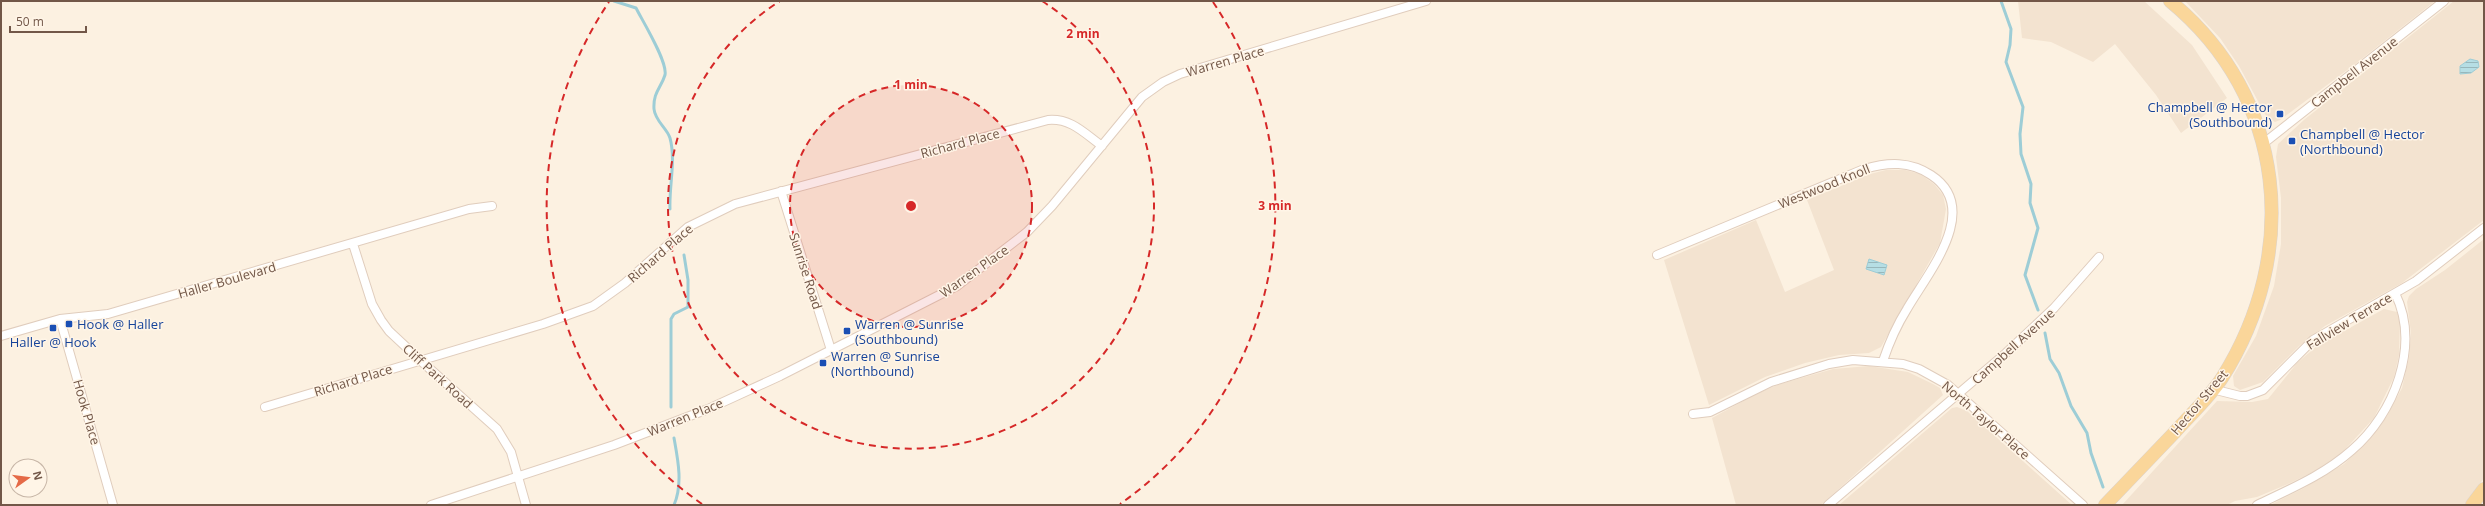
<svg xmlns="http://www.w3.org/2000/svg" width="2485" height="506" viewBox="0 0 2485 506" font-family="'Open Sans',sans-serif">
	<style>
		.residential { fill: #f3e3d0 }
		.water { fill: url(#water-rules); stroke: #9dcdd6 }
		.lines { fill: none; stroke-linecap: round; stroke-linejoin: round }
		.stream { stroke: #9dcdd6; stroke-width: 3 }
		.street-casing { stroke: #e0cdbd; stroke-width: 10 }
		.primary-casing { stroke: #dad3cf; stroke-width: 14 }
		.street { stroke: #fff; stroke-width: 8 }
		.primary { stroke: #fad69a; stroke-width: 13 }
		.ring { fill: none; stroke: #d62828; stroke-width: 2; stroke-dasharray: 7 5 }
		.transit-dot { fill: #1a4fb4; stroke: #fff5e7; stroke-width: 1.5 }
		.labels { text-anchor: middle; dominant-baseline: central; stroke-width: 3; stroke-linejoin: round; paint-order: stroke }
		.street-label { font-size: 13px; fill: #725748; stroke: #fff5e7 }
		.transit-label { font-size: 13px; fill: #164399; stroke: #fff5e7; text-anchor: start }
		.centre { fill: #d62828; stroke: #fff5e7; stroke-width: 2 }
		.ring-label { font-size: 12px; text-anchor: middle; font-weight: bold; fill: #d62828; stroke: #fff5e7; stroke-width: 3; stroke-linejoin: round; paint-order: stroke }
	</style>
	<defs>
		<pattern id="water-rules" width="6" height="5" patternUnits="userSpaceOnUse"><rect width="6" height="5" fill="#b6dee4"/><path d="M0 2.5h6" fill="none" stroke="#98b7bb"/></pattern>
	</defs>
	<rect width="100%" height="100%" fill="#fcf1e1"/>
	<path class="residential" d="M2018,1H2144L2192,45L2227,98L2181,133L2156,95L2115,44L2093,62L2051,42L2022,38Z
		M2185,1H2435L2354,65L2280,120L2275,122L2266,116L2239,66L2220,38Z
		M2454,1H2484V220L2402,283L2325,326L2299,346L2263,382L2240,390L2234,386L2233,376L2256,336L2274,286L2281,244V198L2276,157L2278,144L2305,119Z
		M1886,170H1905L1920,174L1934,184L1943,195L1946,209L1940,243L1881,347L1869,353L1839,355L1805,363L1765,377L1709,405L1664,260L1756,220L1785,292L1834,270L1807,200L1870,174Z
		M2484,239V478L2469,499L2464,505H2270L2304,488L2344,464L2368,441L2387,416L2402,388L2409,358L2411,333L2407,302L2409,296L2416,289L2445,270Z
		M2384,309L2397,312L2400,319L2399,355L2394,377L2374,418L2339,456L2317,470L2288,484L2257,497L2235,501L2227,505H2122L2217,401L2252,402L2268,399L2297,363L2317,346Z
		M1869,366L1908,372L1933,384L1940,388L1943,395L1821,505H1736L1712,418L1756,394L1780,384L1833,369Z
		M1957,407L1967,411L2072,505H1839L1952,408Z"/>
	<path class="water" d="M2470,59L2478,61L2479,67L2471,73L2460,74V66Z
		M1869,259L1887,265L1884,275L1866,269Z"/>
	<g class="lines">
		<path class="stream" d="M614,1L636,8C642,20 668,62 665,75C661,88 653,92 654,109C655,121 667,128 670,138C676,160 669,186 670,209
			M2001,1L2011,29L2010,45L2006,62L2023,107L2020,134L2021,154L2031,184L2030,203L2038,228L2025,275L2038,310
			M2045,333L2050,359L2059,373L2071,406L2087,433L2091,453L2103,487
			M671,407V319L674,314L688,307V280L684,255
			M674,505C683,484 678,460 674,438"/>
		<g class="street-casing">
			<path id="street" d="M2264,143L2444,1
				M781,191L831,350
				M353,244L372,304L381,320L389,331L420,360L497,429L511,452L526,505
				M1657,255L1864,169C1888,162 1910,161 1931,175C1983,209 1927,274 1907,309C1897,325 1889,343 1883,361
				M60,319L113,505
				M1,336L60,319L108,314L469,209L492,206
				M2212,389L2240,396H2247L2263,390L2313,340L2416,281L2484,228
				M265,407L543,324L593,306L625,283L688,227L735,204L1048,120C1071,118 1084,133 1102,146
				M1693,414L1710,412L1771,382L1829,364L1853,360L1903,364L1919,369L1948,385L2083,505
				M431,505L614,445L708,409L780,376L957,286L1027,232L1052,206L1142,97L1163,82L1180,74L1426,1
				M1828,505L2006,353L2054,308L2099,257
				M2257,505C2290,489 2324,475 2352,450C2394,414 2421,346 2395,293"/>
		</g>
		<g class="primary-casing">
			<path id="primary" d="M2105,505C2128,481 2151,457 2174,433C2190,415 2209,398 2222,378C2301,253 2287,97 2170,1
				M2472,505L2484,489"/>
		</g>
		<use href="#street" class="street"/>
		<use href="#primary" class="primary"/>
	</g>
	<circle cx="911" cy="206" r="121" fill="#d62828" fill-opacity=".12"/>
	<g class="ring">
		<circle cx="911" cy="206" r="121"/>
		<path d="M1042 1A243 243 0 1 1 780 1"/>
		<path d="M702 504A364 364 0 0 1 609 2M1213 2A364 364 0 0 1 1120 504"/>
	</g>
	<g class="transit-dot">
		<rect x="2276" y="110" width="8" height="8" rx="2"/>
		<rect x="2288" y="137" width="8" height="8" rx="2"/>
		<rect x="65" y="320" width="8" height="8" rx="2"/>
		<rect x="49" y="324" width="8" height="8" rx="2"/>
		<rect x="843" y="327" width="8" height="8" rx="2"/>
		<rect x="819" y="359" width="8" height="8" rx="2"/>
	</g>
	<g class="labels">
		<g class="street-label">
			<text transform="translate(1225 61) rotate(-16)">Warren Place</text>
			<text transform="translate(2354 72) rotate(-38)">Campbell Avenue</text>
			<text transform="translate(960 143) rotate(-15)">Richard Place</text>
			<text transform="translate(1824 186) rotate(-22)">Westwood Knoll</text>
			<text transform="translate(660 253) rotate(-41)">Richard Place</text>
			<text transform="translate(806 271) rotate(72)">Sunrise Road</text>
			<text transform="translate(974 271) rotate(-35)">Warren Place</text>
			<text transform="translate(227 280) rotate(-16)">Haller Boulevard</text>
			<text transform="translate(2349 321) rotate(-31)">Fallview Terrace</text>
			<text transform="translate(2013 346) rotate(-42)">Campbell Avenue</text>
			<text transform="translate(438 376) rotate(42)">Cliff Park Road</text>
			<text transform="translate(353 380) rotate(-17)">Richard Place</text>
			<text transform="translate(2199 402) rotate(-50)">Hector Street</text>
			<text transform="translate(87 412) rotate(74)">Hook Place</text>
			<text transform="translate(685 417) rotate(-22)">Warren Place</text>
			<text transform="translate(1986 420) rotate(41)">North Taylor Place</text>
		</g>
		<g class="transit-label">
			<text x="2272" y="107" text-anchor="end">Champbell @ Hector<tspan x="2272" dy="15">(Southbound)</tspan></text>
			<text x="2300" y="134">Champbell @ Hector<tspan x="2300" dy="15">(Northbound)</tspan></text>
			<text x="77" y="324">Hook @ Haller</text>
			<text x="855" y="324">Warren @ Sunrise<tspan x="855" dy="15">(Southbound)</tspan></text>
			<text x="53" y="342" text-anchor="middle">Haller @ Hook</text>
			<text x="831" y="356">Warren @ Sunrise<tspan x="831" dy="15">(Northbound)</tspan></text>
		</g>
	</g>
	<circle cx="911" cy="206" r="6" class="centre"/>
	<g class="ring-label">
		<text x="1083" y="38">2 min</text>
		<text x="911" y="89">1 min</text>
		<text x="1275" y="210">3 min</text>
	</g>
	<rect width="2485" height="506" fill="none" stroke="#725748" stroke-width="4"/>
	<g transform="translate(28 478) rotate(76)"><circle r="19" fill="#fff5e7" stroke="#c7b6a7"/>
	<path d="M0-3L7 15L0 10L-7 15Z" fill="#e56a47"/>
	<text y="-6" font-size="11" font-weight="bold" text-anchor="middle" fill="#725748">N</text>
	</g>
	<path d="M10 26v6h76v-6" fill="none" stroke="#725748" stroke-width="2"/>
	<text x="16" y="26" font-size="12" fill="#725748" stroke="#fff5e7" stroke-width="3" paint-order="stroke">50 m</text>
</svg>
